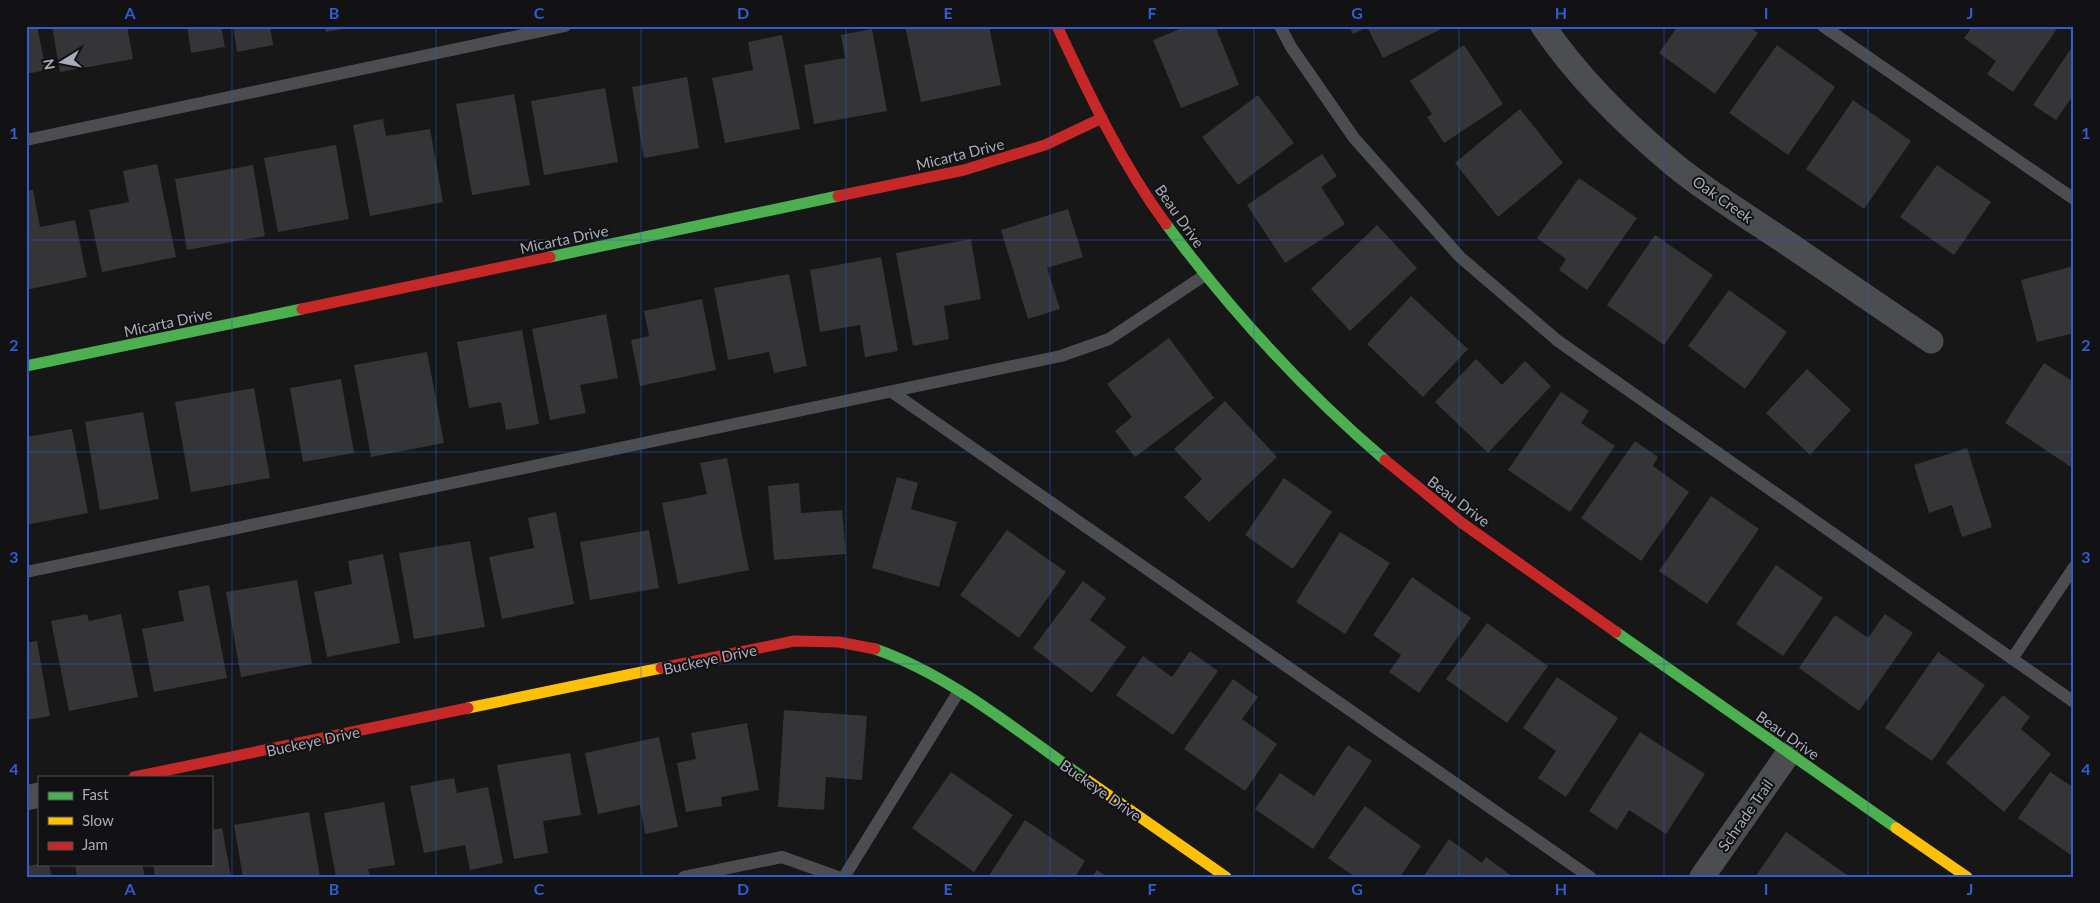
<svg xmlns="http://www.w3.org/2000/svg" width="2100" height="903" viewBox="0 0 2100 903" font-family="Lato,sans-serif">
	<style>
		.building { fill: #353537 }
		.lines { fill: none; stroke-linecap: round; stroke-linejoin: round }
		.lane { stroke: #4b4d50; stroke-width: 12 }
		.street { stroke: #4b4d50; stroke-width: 25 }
		.fast { stroke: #4caf50; stroke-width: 11 }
		.slow { stroke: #ffc107; stroke-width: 11 }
		.jam { stroke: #c62828; stroke-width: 11 }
		.grid { fill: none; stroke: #325cd3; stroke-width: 1; stroke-opacity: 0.55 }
		.labels { text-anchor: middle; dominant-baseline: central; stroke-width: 4; stroke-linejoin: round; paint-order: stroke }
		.street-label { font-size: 15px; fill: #a8adb9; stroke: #121114 }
		.neatline { fill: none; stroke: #325cd3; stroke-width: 2 }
		.grid-label { font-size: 16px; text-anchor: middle; font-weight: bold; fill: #325cd3 }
	</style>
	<rect width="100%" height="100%" fill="#171717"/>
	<path class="building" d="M26,26H37L46,70L26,74Z
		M52,26H127L133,59L60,72Z
		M187,26H221L225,47L191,53Z
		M233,26H270L273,45L237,52Z
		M325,26H351V27L326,32Z
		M905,26H989L1001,85L921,102Z
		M1187,26H1215L1239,85L1181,108L1153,40Z
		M1349,26H1447L1383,58L1367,27L1353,34Z
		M1678,26H1749L1758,33L1715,94L1659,53Z
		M1973,26H2059L2013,92L1987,74L1996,61L1964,38Z
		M872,29L887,111L814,124L804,65L845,58L841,35Z
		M782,35L800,129L725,143L712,78L753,70L748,42Z
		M2074,44V94L2056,120L2033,105Z
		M1464,45L1503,104L1444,143L1427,117L1432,114L1410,81Z
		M1777,45L1835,87L1788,155L1729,113Z
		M687,77L699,148L644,158L632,87Z
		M605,88L618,162L544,175L531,101Z
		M514,94L530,185L472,195L456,104Z
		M1258,95L1294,143L1238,185L1202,137Z
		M1853,100L1911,141L1864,209L1806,169Z
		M1520,109L1563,163L1498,217L1455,163Z
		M383,119L386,136L430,129L443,202L370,216L353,125Z
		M336,145L349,219L278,232L264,158Z
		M1322,154L1337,176L1321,187L1345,224L1285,263L1247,205Z
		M157,164L176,257L102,272L89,210L129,202L123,171Z
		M253,165L265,236L187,250L175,179Z
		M1937,165L1991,202L1954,255L1900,217Z
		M1579,178L1637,218L1587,290L1559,270L1566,259L1537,238Z
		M33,190L40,227L75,220L87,277L26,290V191Z
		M1068,209L1083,257L1047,268L1060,309L1028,319L1001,230Z
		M1377,225L1417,268L1350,331L1311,289Z
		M1655,235L1713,275L1664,345L1607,305Z
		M971,239L981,299L944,306L949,339L913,346L896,253Z
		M881,257L898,351L865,357L860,325L820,332L810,270Z
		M2074,266V333L2037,342L2021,280Z
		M789,274L807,366L774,373L769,352L728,360L714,288Z
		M1729,290L1787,332L1745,389L1688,346Z
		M1411,296L1468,349L1423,397L1367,344Z
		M702,299L716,370L640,386L631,340L649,336L644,311Z
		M606,314L618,378L580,385L586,413L550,420L532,329Z
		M522,330L539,424L506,430L501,402L469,408L457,342Z
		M1169,338L1214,398L1135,457L1115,431L1132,417L1107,384Z
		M427,352L444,443L371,457L354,365Z
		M1476,359L1502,385L1525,361L1551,386L1488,453L1435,402Z
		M2044,363L2074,382V469L2005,423Z
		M1807,369L1851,410L1810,455L1766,413Z
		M341,379L354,453L303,462L290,388Z
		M254,388L270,478L191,492L175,402Z
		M1561,392L1589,411L1581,423L1615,446L1570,512L1508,470Z
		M1225,401L1277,457L1209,522L1184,497L1202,479L1174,449Z
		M143,412L159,499L100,510L85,422Z
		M72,429L88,513L26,525V437Z
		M1635,441L1658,457L1653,466L1689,492L1641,561L1581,518Z
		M1967,448L1992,527L1962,537L1952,505L1929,513L1914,465Z
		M727,458L749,570L678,584L662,503L707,494L700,463Z
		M897,477L918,483L911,509L957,522L939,587L872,568Z
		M1284,478L1332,512L1293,569L1245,535Z
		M799,483L801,513L842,510L846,554L774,560L768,486Z
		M1711,496L1759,529L1707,604L1659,571Z
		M556,512L574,604L502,619L489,557L534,548L528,518Z
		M649,530L659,588L590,600L580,542Z
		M1007,530L1066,572L1019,638L960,595Z
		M1340,532L1390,563L1345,634L1296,602Z
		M470,541L485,627L414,639L399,553Z
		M383,554L400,643L327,657L314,592L352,584L348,561Z
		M1776,565L1823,598L1783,656L1736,624Z
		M1412,577L1471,618L1419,693L1389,672L1401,655L1373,635Z
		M297,580L312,664L241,677L226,592Z
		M1083,581L1106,598L1090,620L1126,647L1092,693L1033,648Z
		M209,585L227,678L154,692L142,629L184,621L178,591Z
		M87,614L89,621L121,614L138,697L69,711L51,621Z
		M1885,614L1913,633L1859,711L1799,668L1835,615L1868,638Z
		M1487,623L1548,666L1507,723L1446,679Z
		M37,641L50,716L26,720V643Z
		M1190,651L1218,671L1173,735L1116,695L1143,656L1172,677Z
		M1938,652L1985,685L1932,761L1885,728Z
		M1557,677L1618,718L1566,797L1538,778L1556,751L1523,728Z
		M1233,679L1258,697L1242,719L1277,744L1245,791L1184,749Z
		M2003,695L2030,717L2021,729L2051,754L2004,812L1946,763Z
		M784,710L867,716L862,780L826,777L824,810L778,807Z
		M747,723L759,790L721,797L722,806L686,812L677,763L696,759L691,733Z
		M1640,732L1705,774L1666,834L1629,810L1617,830L1589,811Z
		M659,737L678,827L645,834L640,805L598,814L585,753Z
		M1348,745L1372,761L1313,849L1255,809L1280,773L1314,796Z
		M570,753L581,815L543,821L548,853L514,859L497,765Z
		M951,772L1013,815L974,872L912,828Z
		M2050,772L2074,788V857L2018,818Z
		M454,778L457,793L488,787L503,863L470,870L465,845L424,853L410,786Z
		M384,802L395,865L368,869L370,877H336L324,813Z
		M1365,806L1421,846L1400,877H1355L1328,858Z
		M309,812L320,877H243L234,825Z
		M1025,820L1085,861L1075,877H988Z
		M222,828L231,877H155L153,864H211V830Z
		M1786,832L1847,875L1846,877H1755Z
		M1449,839L1482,863L1486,857L1513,877H1423Z
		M39,864H49L52,877H26V866Z
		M75,864H142L145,877H77Z
		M1097,870L1107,877H1092Z"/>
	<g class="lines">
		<path class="lane" d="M1280,26L1291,47L1354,138L1460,257L1558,341L2074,702
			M1823,26L2074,199
			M26,140L565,26
			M892,392L1590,877
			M26,572L1061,356L1109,339L1205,275
			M2012,659L2074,567
			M684,877L782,857L838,877
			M844,877L959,691"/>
		<path class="street" d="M1543,26C1579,79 1628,127 1678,168C1712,195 1751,219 1787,243C1835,276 1883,308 1931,341
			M26,798L39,795
			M1702,877L1788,754"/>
		<path class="fast" d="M1166,224C1231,311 1303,390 1385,460
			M550,257L838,196
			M26,366L302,309
			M1616,632L1896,828
			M875,649C950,675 1020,733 1084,778"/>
		<path class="slow" d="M468,708L661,668
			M1084,778L1226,877
			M1896,828L1967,877"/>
		<path class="jam" d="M1057,26C1089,94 1121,163 1166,224
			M838,196L964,170L1045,145L1102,118
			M302,309L550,257
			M1385,460L1462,523L1616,632
			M661,668L794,641L839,642L875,649
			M134,777L468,708"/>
	</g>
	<path class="grid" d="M232,26V877M436,26V877M641,26V877M846,26V877M1050,26V877M1254,26V877M1459,26V877M1664,26V877M1868,26V877M26,240H2074M26,452H2074M26,664H2074"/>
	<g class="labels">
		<g class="street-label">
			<text transform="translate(960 154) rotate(-14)">Micarta Drive</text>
			<text transform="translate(1723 199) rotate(35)">Oak Creek</text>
			<text transform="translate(1180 216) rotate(55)">Beau Drive</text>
			<text transform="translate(564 239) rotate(-12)">Micarta Drive</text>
			<text transform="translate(168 322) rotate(-12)">Micarta Drive</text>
			<text transform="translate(1459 501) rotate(37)">Beau Drive</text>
			<text transform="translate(710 659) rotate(-12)">Buckeye Drive</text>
			<text transform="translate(1788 735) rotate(35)">Beau Drive</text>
			<text transform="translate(313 741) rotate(-12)">Buckeye Drive</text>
			<text transform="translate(1101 790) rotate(35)">Buckeye Drive</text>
			<text transform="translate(1745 815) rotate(-55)">Schrade Trail</text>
		</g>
	</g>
	<rect width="2100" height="903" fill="none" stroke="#121114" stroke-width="55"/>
	<rect x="38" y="776" width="175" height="90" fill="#121114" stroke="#4e4f56"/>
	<rect x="48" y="792" width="25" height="8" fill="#4caf50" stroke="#4e4f56"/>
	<text x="82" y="800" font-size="15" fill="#a8adb9">Fast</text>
	<rect x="48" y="817" width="25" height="8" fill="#ffc107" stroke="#4e4f56"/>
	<text x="82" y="826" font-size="15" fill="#a8adb9">Slow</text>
	<rect x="48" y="842" width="25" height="8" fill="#c62828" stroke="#4e4f56"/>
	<text x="82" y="850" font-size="15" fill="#a8adb9">Jam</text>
	<g transform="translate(62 62) rotate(260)" stroke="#121114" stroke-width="4" paint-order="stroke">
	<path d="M0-4L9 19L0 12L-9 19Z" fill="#a8adb9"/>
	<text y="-8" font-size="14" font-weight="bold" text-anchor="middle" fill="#a8adb9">N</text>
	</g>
	<rect x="28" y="28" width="2044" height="848" class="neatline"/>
	<g class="grid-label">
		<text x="130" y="19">A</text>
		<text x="334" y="19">B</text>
		<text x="539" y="19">C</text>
		<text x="743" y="19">D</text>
		<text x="948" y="19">E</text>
		<text x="1152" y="19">F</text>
		<text x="1357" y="19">G</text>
		<text x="1561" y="19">H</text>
		<text x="1766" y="19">I</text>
		<text x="1970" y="19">J</text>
		<text x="14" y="139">1</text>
		<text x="2086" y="139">1</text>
		<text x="14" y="351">2</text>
		<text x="2086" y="351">2</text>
		<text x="14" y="563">3</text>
		<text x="2086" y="563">3</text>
		<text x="14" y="775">4</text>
		<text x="2086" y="775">4</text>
		<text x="130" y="895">A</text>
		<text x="334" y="895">B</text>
		<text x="539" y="895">C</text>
		<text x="743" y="895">D</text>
		<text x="948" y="895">E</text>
		<text x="1152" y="895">F</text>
		<text x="1357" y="895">G</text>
		<text x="1561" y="895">H</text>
		<text x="1766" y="895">I</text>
		<text x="1970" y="895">J</text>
	</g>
</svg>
